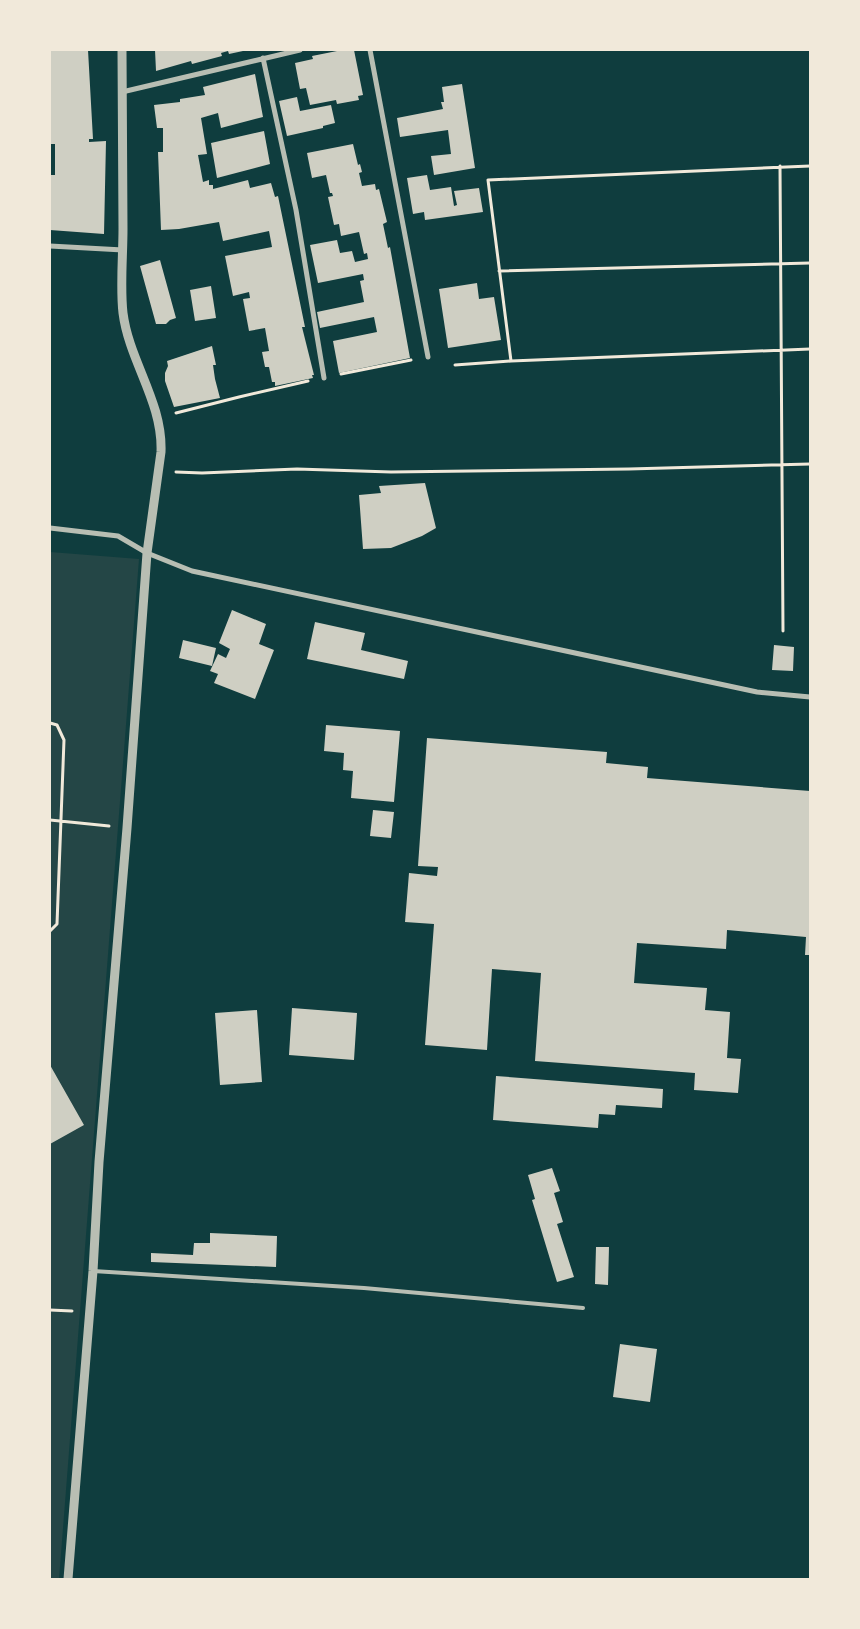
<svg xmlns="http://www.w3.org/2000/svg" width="860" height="1629" viewBox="0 0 860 1629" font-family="Roboto,sans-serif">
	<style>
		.green { fill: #244646 }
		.building { fill: #cfcfc3 }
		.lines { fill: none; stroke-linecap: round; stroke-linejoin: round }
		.path { stroke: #f1e9da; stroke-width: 3 }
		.service { stroke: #b8beb3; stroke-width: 4 }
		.minor { stroke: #b8beb3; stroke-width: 5 }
		.tertiary { stroke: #b8beb3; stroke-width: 9 }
	</style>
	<rect width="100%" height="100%" fill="#0f3d3e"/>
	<path class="green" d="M50,552L139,559L59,1579H50Z"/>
	<path class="building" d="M50,50H88L93,139H89V142L106,141L104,234L50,230V175H55V144H50Z
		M155,50H243V51L229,54L228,51L221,53L222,56L192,64L191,61L156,71Z
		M342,50H354L363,95L358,96L359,100L337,104L336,100L310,105L306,88L300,89L295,63L313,59L312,56Z
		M255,74L263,117L221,128L218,113L201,118L207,154L198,155L203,182L209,180V185H213V189L248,180L250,188L271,183L275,197L278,196L305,327H302L314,375H312L313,378L275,386V382H272L269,367H265L262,352L269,351L265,328L249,331L243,299L250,298L249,292L233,296L225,256L272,247L269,231L223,241L219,222L179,229L161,230L158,152H163V128H157L154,105L180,102V99L205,95L203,87Z
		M462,84L475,168L434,175L431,156L451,154L448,130L400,137L397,118L443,109L441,102H444L442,87Z
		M297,97L300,111L331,105L335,123L323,126V128L287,136L279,101Z
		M264,131L270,164L217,178L211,143Z
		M353,144L358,165L360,164L362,172L359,173L362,186L375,184L376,190L379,189L387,222L383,224L388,248L390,247L410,358L339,373L333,341L377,332L374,317L320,328L317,312L364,302L360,281L364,280L363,274L318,283L310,245L337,240L340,253L352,251L355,262L368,259L367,253L364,254L359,232L341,236L339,224L334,225L328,197L333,196L332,193H330L326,175L312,178L307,153Z
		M427,175L430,190L451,187L454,206L457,205L454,191L479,188L483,212L425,220L424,212L413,214L407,178Z
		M160,260L176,318L170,320L166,324H156L140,266Z
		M477,283L479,299L494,297L501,340L448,348L439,289Z
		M211,286L216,318L195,321L190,290Z
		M212,346L216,365H213L215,379L220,398L174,407L165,381V373L168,366L167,361Z
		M425,483L436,528L422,536L391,548L363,549L359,495L381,493L379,486Z
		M232,610L266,624L259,644L274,650L255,699L214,683L218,674L210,671L218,654L226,658L230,649L219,643Z
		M315,622L365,633L361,650L408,661L404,679L307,659Z
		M183,640L216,648L212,666L179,658Z
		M774,645L794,647L793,671L772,670Z
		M326,725L400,731L394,802L351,798L353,771L343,770L344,753L324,751Z
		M427,738L607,752L606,763L648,767L647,778L810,791V955H805L806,937L727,930L726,949L637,943L634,983L707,988L705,1010L730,1012L727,1058L741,1059L738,1093L694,1090L695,1073L535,1061L541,973L492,969L487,1050L425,1045L434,924L405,922L409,873L437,876L438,867L418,866Z
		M373,810L394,812L391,838L370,836Z
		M292,1008L357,1013L354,1060L289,1055Z
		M257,1010L262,1082L220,1085L215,1013Z
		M50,1065L84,1125L50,1144Z
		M496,1076L663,1089L662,1108L616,1105L615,1115L599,1114L598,1128L493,1120Z
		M552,1168L560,1191L554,1193L563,1222L557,1224L574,1277L557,1282L532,1200L535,1199L528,1175Z
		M210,1233L277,1236L276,1267L151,1262V1253L193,1255L194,1243H210Z
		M596,1247H609L608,1285L595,1284Z
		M620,1344L657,1349L650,1402L613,1397Z"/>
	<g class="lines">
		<path class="path" d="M780,166L783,631
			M499,271L810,263
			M511,361L488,180L810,166
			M455,365L511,361L810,349
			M341,374L411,360
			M176,413L239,397L308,381
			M176,472L202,473L297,469L391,472L629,469L810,464
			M50,723L57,725L64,740L57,924L50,931
			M50,820L109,826
			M50,1310L72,1311"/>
		<path class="service" d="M93,1271L364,1288L583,1308"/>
		<path class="minor" d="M370,50L428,357
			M263,58L296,210L324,378
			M122,92L300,50
			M50,246L123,250
			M50,528L118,536L147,553L192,571L757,692L810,697"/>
		<path class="tertiary" d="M68,1579L93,1271L99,1162L127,828L147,553L161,452C163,402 129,361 123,313C120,287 123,256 123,229C123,170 122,110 122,50"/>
	</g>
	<rect width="860" height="1629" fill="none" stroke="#f1e9da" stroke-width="102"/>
</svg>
